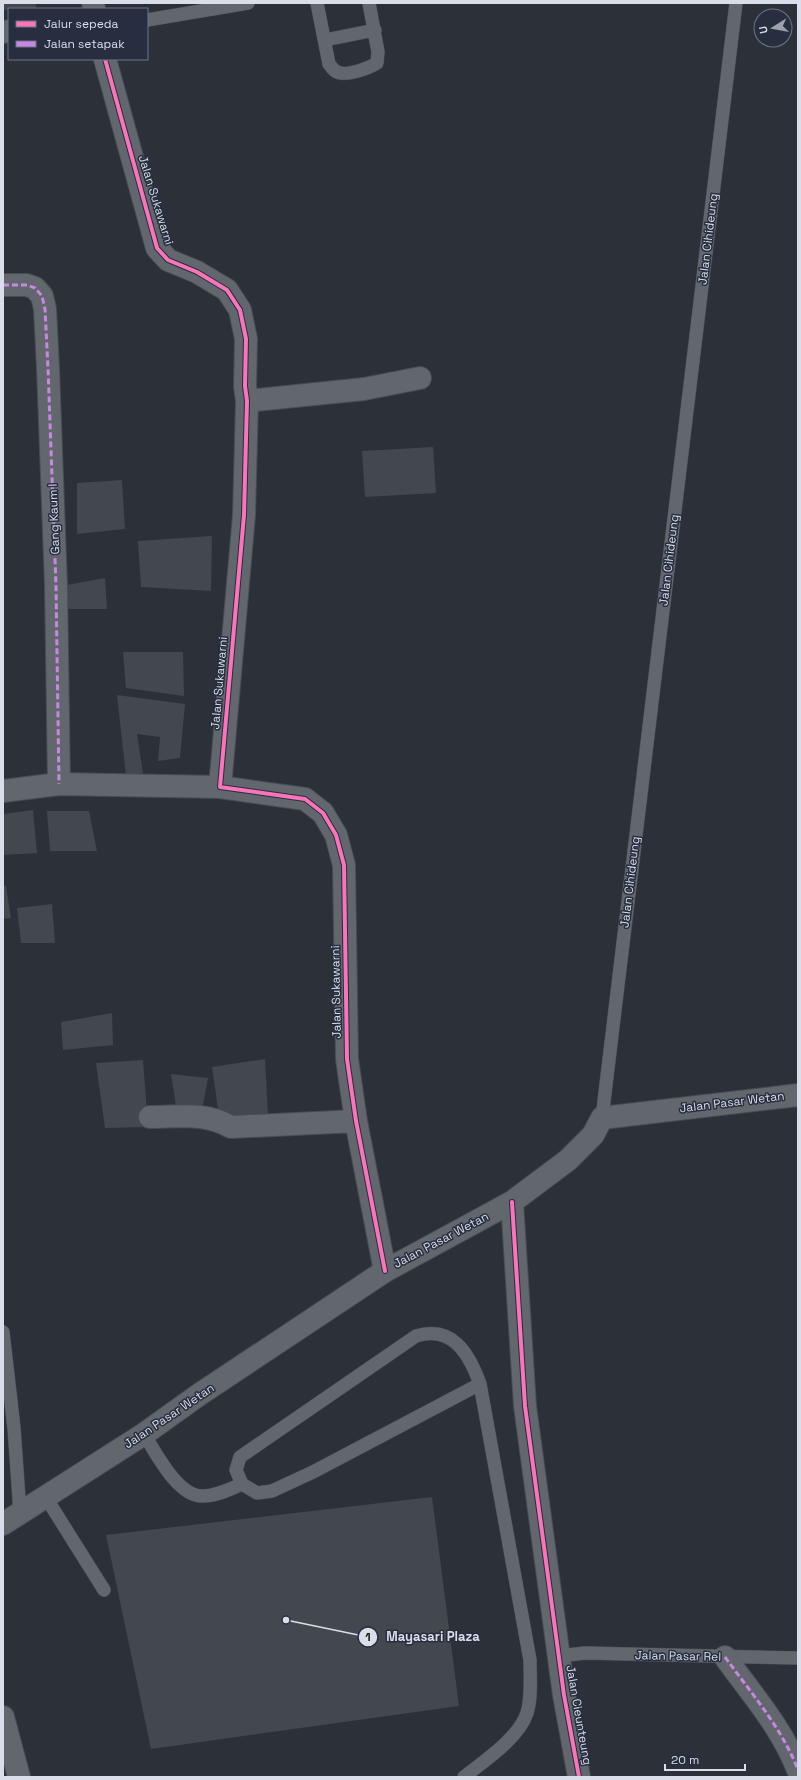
<svg xmlns="http://www.w3.org/2000/svg" width="801" height="1780" viewBox="0 0 801 1780" font-family="'Space Grotesk',sans-serif">
	<style>
		.building { fill: #43474e }
		.lines { fill: none; stroke-linecap: round; stroke-linejoin: round }
		.lane-casing { stroke: #494c54; stroke-width: 14 }
		.street-casing { stroke: #494c54; stroke-width: 24 }
		.secondary-casing { stroke: #494c54; stroke-width: 24 }
		.lane { stroke: #62666d; stroke-width: 13 }
		.street { stroke: #62666d; stroke-width: 22 }
		.secondary { stroke: #62666d; stroke-width: 22 }
		.quiet { stroke: #c787e3; stroke-width: 3; stroke-dasharray: 6 3; stroke-linecap: butt }
		.cycleway-casing { stroke: #262e3f; stroke-width: 6 }
		.cycleway { stroke: #fb73b8; stroke-width: 4 }
		.labels { text-anchor: middle; dominant-baseline: central; stroke-width: 3; stroke-linejoin: round; paint-order: stroke }
		.street-label { font-size: 12px; fill: #d9deea; stroke: #262e3f }
		.leader { fill: none; stroke: #d9deea; stroke-width: 1.5 }
		.callout-dot { fill: #d9deea; stroke: #262e3f; stroke-width: 1.5 }
		.mark-label { font-size: 12px; text-anchor: middle; font-weight: bold; fill: #111 }
		.callout-label { font-size: 13px; text-anchor: middle; font-weight: bold; fill: #d9deea; stroke: #262e3f; stroke-width: 3; stroke-linejoin: round; paint-order: stroke }
	</style>
	<rect width="100%" height="100%" fill="#2c3039"/>
	<path class="building" d="M3,3H36V9L3,10Z
		M433,447L436,493L365,497L362,451Z
		M122,480L125,529L77,534V483Z
		M212,536L211,591L141,587L138,541Z
		M105,578L107,609H64L56,587Z
		M123,652H183L184,696L126,688Z
		M117,695L185,704L180,758L158,761L160,737L137,734L143,773L126,776Z
		M33,810L37,853L3,855V814Z
		M47,811H89L97,851H50Z
		M3,886H6L11,918L3,919Z
		M52,904L55,943H21L17,908Z
		M112,1013L113,1045L63,1050L61,1022Z
		M265,1059L268,1115L219,1116L212,1067Z
		M143,1060L148,1127L105,1128L96,1063Z
		M171,1074L208,1078L202,1110L177,1113Z
		M432,1497L459,1706L151,1749L106,1535Z"/>
	<g class="lines">
		<g class="lane-casing">
			<path id="lane" d="M317,3L329,64C332,68 335,73 341,73C350,75 369,68 377,63L378,52L369,3
				M147,20L248,3
				M325,40L375,30
				M602,1118L736,3
				M3,1332L14,1428L20,1513
				M144,1434C156,1453 178,1497 203,1496C217,1496 230,1489 242,1484
				M45,1496L104,1590
				M559,1656L585,1653L798,1658
				M464,1777C484,1761 519,1738 527,1713C532,1697 530,1678 530,1660L480,1384C469,1353 452,1325 416,1336L240,1457L236,1470L242,1484L257,1493L272,1491L313,1472L480,1384"/>
		</g>
		<g class="street-casing">
			<path id="street" d="M93,3L94,9
				M3,32L9,31
				M105,59L157,248L168,260L197,272L227,290L240,310L246,339L245,386L247,401L244,515L220,787L305,799L323,813L336,835L344,865L347,1059L356,1121L385,1271
				M3,285H27L35,288L42,296L45,309L48,368L56,586L59,784
				M247,401L364,389L420,378
				M3,791L59,784L220,787
				M150,1117C180,1117 205,1112 231,1127L356,1121
				M725,1657C751,1693 782,1728 798,1770
				M3,1717L19,1777"/>
		</g>
		<g class="secondary-casing">
			<path id="secondary" d="M512,1202L525,1406L564,1695L579,1777
				M3,1524L144,1434L200,1394L385,1271L512,1202L568,1160L593,1135L602,1118L798,1095"/>
		</g>
		<use href="#lane" class="lane"/>
		<use href="#street" class="street"/>
		<use href="#secondary" class="secondary"/>
		<path class="quiet" d="M3,285H27L35,288L42,296L45,309L48,368L56,586L59,784
			M725,1657C751,1693 782,1728 798,1770"/>
		<g class="cycleway-casing">
			<path id="cycleway" d="M105,59L157,248L168,260L197,272L227,290L240,310L246,339L245,386L247,401L244,515L220,787L305,799L323,813L336,835L344,865L347,1059L356,1121L385,1271
				M512,1202L525,1406L564,1695L579,1777"/>
		</g>
		<use href="#cycleway" class="cycleway"/>
	</g>
	<g class="labels">
		<g class="street-label">
			<text transform="translate(156 200) rotate(73)">Jalan Sukawarni</text>
			<text transform="translate(708 239) rotate(-83)">Jalan Cihideung</text>
			<text transform="translate(54 519) rotate(-92)">Gang Kaum I</text>
			<text transform="translate(669 560) rotate(-83)">Jalan Cihideung</text>
			<text transform="translate(219 683) rotate(-85)">Jalan Sukawarni</text>
			<text transform="translate(630 882) rotate(-83)">Jalan Cihideung</text>
			<text transform="translate(336 992) rotate(-91)">Jalan Sukawarni</text>
			<text transform="translate(732 1102) rotate(-7)">Jalan Pasar Wetan</text>
			<text transform="translate(441 1240) rotate(-28)">Jalan Pasar Wetan</text>
			<text transform="translate(169 1416) rotate(-34)">Jalan Pasar Wetan</text>
			<text transform="translate(678 1656) rotate(1)">Jalan Pasar Rel</text>
			<text transform="translate(579 1715) rotate(80)">Jalan Cieunteung</text>
		</g>
	</g>
	<path class="leader" d="M286 1620L368 1637"/>
	<g class="callout-dot">
		<circle cx="286" cy="1620" r="4"/>
		<circle cx="368" cy="1637" r="10"/>
	</g>
	<g class="mark-label">
		<text x="368" y="1641">1</text>
	</g>
	<g class="callout-label">
		<text x="433" y="1641">Mayasari Plaza</text>
	</g>
	<rect width="801" height="1780" fill="none" stroke="#d9deea" stroke-width="8"/>
	<rect x="8" y="8" width="140" height="52" fill="#262e3f" stroke="#6e7483"/>
	<rect x="16" y="21" width="20" height="6" fill="#fb73b8" stroke="#6e7483"/>
	<text x="44" y="28" font-size="12" fill="#d9deea">Jalur sepeda</text>
	<rect x="16" y="41" width="20" height="6" fill="#c787e3" stroke="#6e7483"/>
	<text x="44" y="48" font-size="12" fill="#d9deea">Jalan setapak</text>
	<g transform="translate(773 28) rotate(259)"><circle r="19" fill="#262e3f" stroke="#6e7483"/>
	<path d="M0-3L7 15L0 10L-7 15Z" fill="#9ca1ac"/>
	<text y="-6" font-size="11" font-weight="bold" text-anchor="middle" fill="#d9deea">U</text>
	</g>
	<path d="M665 1764v6h80v-6" fill="none" stroke="#d9deea" stroke-width="2"/>
	<text x="671" y="1764" font-size="12" fill="#d9deea" stroke="#262e3f" stroke-width="3" paint-order="stroke">20 m</text>
</svg>
